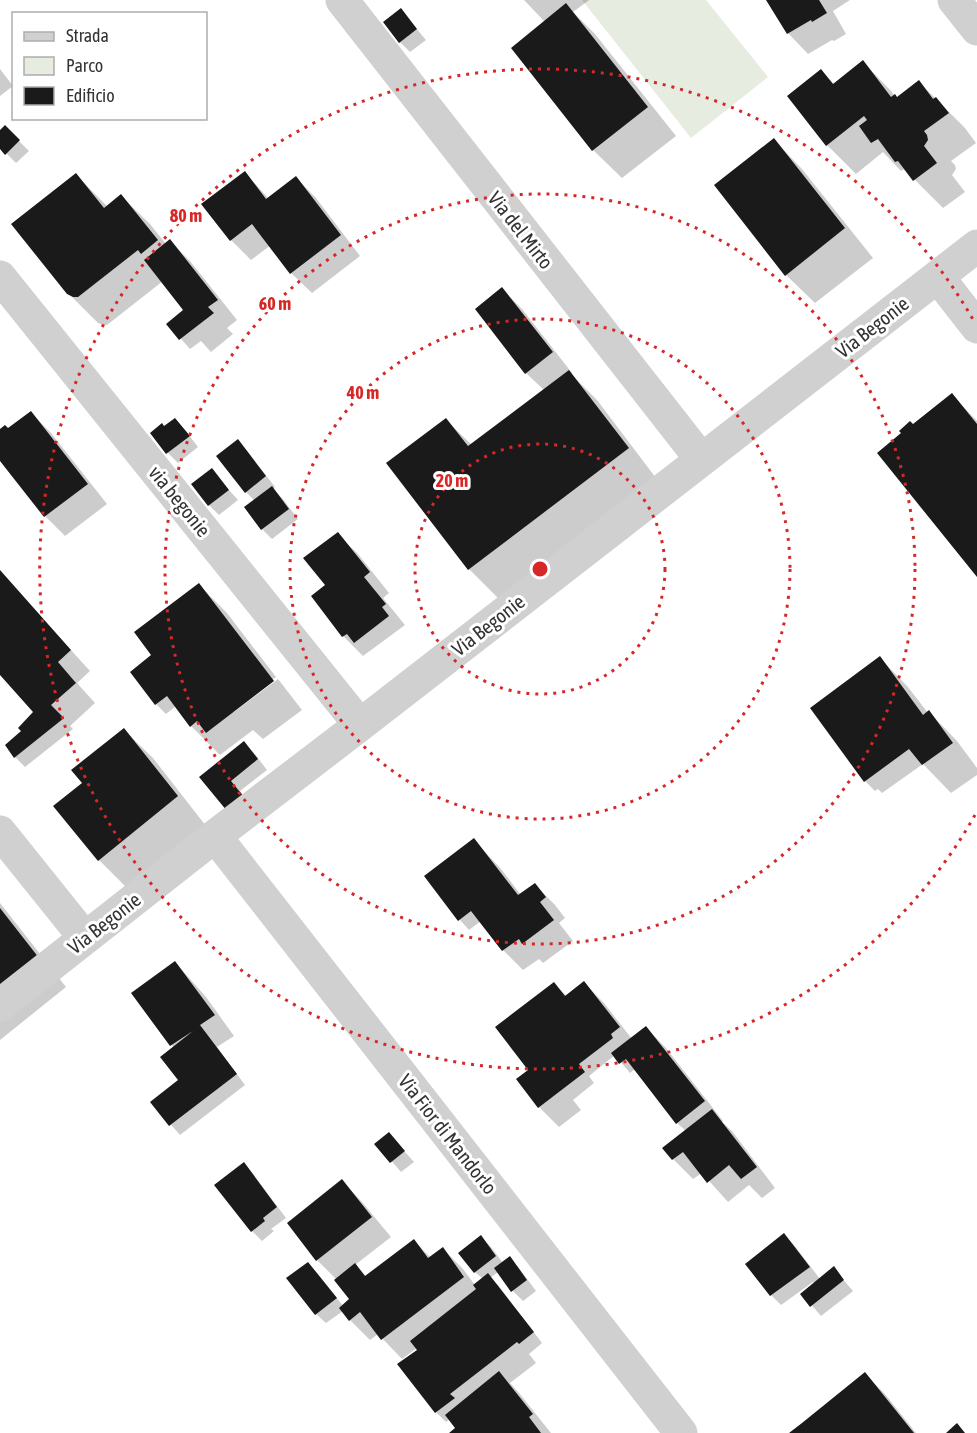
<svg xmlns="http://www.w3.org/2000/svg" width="977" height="1433" viewBox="0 0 977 1433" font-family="'Asap Condensed',sans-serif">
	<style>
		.green { fill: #e6ecdf }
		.shadow { fill: #0003 }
		.building { fill: #1a1a1a }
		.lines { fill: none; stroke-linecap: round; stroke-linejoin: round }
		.minor { stroke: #d0d0d0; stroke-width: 33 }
		.ring { fill: none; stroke: #d62828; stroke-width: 3; stroke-dasharray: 3 6 }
		.labels { text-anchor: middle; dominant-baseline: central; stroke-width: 6; stroke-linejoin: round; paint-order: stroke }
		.street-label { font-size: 20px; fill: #333; stroke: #fff }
		.centre { fill: #d62828; stroke: #fff; stroke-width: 3 }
		.ring-label { font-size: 18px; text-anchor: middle; font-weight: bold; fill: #d62828; stroke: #fff; stroke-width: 6; stroke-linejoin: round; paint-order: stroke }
	</style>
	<rect width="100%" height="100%" fill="#fff"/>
	<path class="green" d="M582,0H706L768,77L691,138Z"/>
	<path class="shadow" d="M524,0H589L573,12L595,34L676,136L622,178L593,150L545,22Z
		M768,0H850L833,11L846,34L834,41L832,40L808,54L788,33Z
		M401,10L426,40L410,52L400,42Z
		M863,62L891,91L897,99L919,82L965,128L976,143L951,161L955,165L956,169L952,175L965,192L943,208L904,169L901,171L883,152L856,174L827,145L789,96L821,71L835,85Z
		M0,69L13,86L0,96Z
		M5,127L29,151L16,163L0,147V132Z
		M774,140L802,169L873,258L815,303L786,275Z
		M245,173L269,199L296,178L316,198L360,256L312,293L291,273L271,245L251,260L231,240Z
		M76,175L108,207L121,196L150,224L166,244L170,241L190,261L237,320L227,328L233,334L211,352L201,341L190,349L168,324L185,310L163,281L107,325H103L98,323L68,293Z
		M502,289L522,309L572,373L571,374L597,400L656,478L498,598L469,569L388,463L446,420L472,445L544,390L526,373Z
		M952,395L977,421V575L903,433Z
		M31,413L51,433L107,504L65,536L45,516L0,458V431L9,430Z
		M165,428L185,430L198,447L178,463L168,453Z
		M237,441L247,451L275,487L273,489L282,498L298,519L272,539L262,529L255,501L246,492Z
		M211,470L238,500L219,515L209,505Z
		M337,534L358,554L389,593L383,598L405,625L363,656L343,636L313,596L327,585Z
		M0,572L90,671L77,683L95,703L70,726L73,729L25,767L15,757L7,745L23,731L35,712L0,673Z
		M199,585L227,613L276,677L232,710V712H234L278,679L302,710L263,739L253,730L220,755L191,726L176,706L166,714L156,704L151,657Z
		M880,658L908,687L928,713L929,712L957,741L977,768V775L951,793L923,764L882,793L878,789L875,791L865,781Z
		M124,730L153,758L206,826L127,888L99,860L84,783Z
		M244,743L254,753L267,770L240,791L253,808L202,777Z
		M474,840L501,869L521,895L535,885L555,905L565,918L559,923L573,941L543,963L539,959L523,970L503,950L481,921L469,930L460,920L426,876Z
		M0,903L66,987L0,1040Z
		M175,962L206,997L234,1036L217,1047L245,1085L180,1135L152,1103L180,1081L174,1048L133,993Z
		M584,983L604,1003L632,1039L646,1028L666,1048L723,1121L722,1122L732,1131L775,1188L762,1198L749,1185L728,1202L702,1173L693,1179L673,1159L686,1131L677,1123L635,1069L630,1073L615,1055L589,1076L594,1083L573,1100L581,1110L559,1127L539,1107L530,1070L554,984L567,996Z
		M389,1134L414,1162L401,1172L377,1144Z
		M243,1164L253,1174L286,1218L271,1229L274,1231L262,1241L252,1231Z
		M342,1181L362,1202L391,1237L355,1265L367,1277L414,1241L431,1258L443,1249L463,1269L475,1285L483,1279L475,1272L481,1237L491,1247L503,1263L509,1258L519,1268L536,1291L523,1301L513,1291L498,1272L490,1278L498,1285L542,1343L529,1354L536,1363L510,1383L519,1393L551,1433H461L450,1419L446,1422L436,1412L399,1365L419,1350L417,1348L402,1359L378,1334L370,1340L350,1320L343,1311L326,1323L316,1314L308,1264L318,1274L343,1306L352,1299L337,1280L317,1260Z
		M784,1235L794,1245L820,1279L833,1268L853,1291L821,1316L802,1294L815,1284L813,1282L781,1305L771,1295Z
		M865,1374L885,1394L916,1433H791Z"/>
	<path class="building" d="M766,0H819L827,13L812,22L811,20L787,34Z
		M566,3L648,107L592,151L511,48Z
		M401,8L417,29L399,43L383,22Z
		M863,60L891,97L895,94L897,97L919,80L933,99L936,97L949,113L924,131L927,135L928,140L924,146L937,163L913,181L898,161L895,162L878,139L871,143L859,126L867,120L864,116L826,146L787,96L821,69L833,84Z
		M5,125L20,140L5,155L0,149V130Z
		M774,138L845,228L785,276L714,185Z
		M245,171L266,199L296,176L341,235L290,274L252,224L230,241L201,204Z
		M76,173L104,208L121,194L158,240L141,254L138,250L78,297H73L67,294L11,224Z
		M170,239L218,300L208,307L214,313L179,340L166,324L183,310L144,260Z
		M502,287L553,352L525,374L475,309Z
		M569,370L629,448L468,570L386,463L446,418L468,446Z
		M952,393L977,424V577L877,453L901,433L899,431L910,421L913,424Z
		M31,411L88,484L44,517L0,461V429L5,425L8,428Z
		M175,418L190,436L166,454L150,433L162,423L164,426Z
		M238,439L266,476L245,493L216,456Z
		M212,468L229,490L208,506L191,484Z
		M272,486L289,509L261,530L244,507Z
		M338,532L370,572L364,577L386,604L382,607L389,616L354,643L347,634L342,637L311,596L325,585L303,558Z
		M0,570L71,650L58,662L76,683L51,705L64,718L14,758L5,745L21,731L18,728L33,712L0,675Z
		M199,583L274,681L206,733L197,721L190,727L167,696L155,705L130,672L151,655L134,632Z
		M880,656L923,715L929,710L953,743L922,765L909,749L864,782L810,708Z
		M124,728L178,796L98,861L53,806L82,783L71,770Z
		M244,741L258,759L231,781L244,797L227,811L199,777Z
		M474,838L518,895L535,883L546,897L540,902L554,920L522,944L519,939L502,951L471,911L458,921L424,876Z
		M0,908L39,958L0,989Z
		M175,961L215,1015L200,1025L237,1074L169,1126L150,1102L178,1080L160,1057L193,1031L170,1046L131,993Z
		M584,981L620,1027L611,1034L613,1038L579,1064L585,1072L538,1108L516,1079L528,1070L495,1027L554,982L565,996Z
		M646,1026L705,1101L676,1124L626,1059L619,1064L611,1053Z
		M712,1109L757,1167L741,1179L729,1165L707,1183L683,1152L672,1160L662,1148Z
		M389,1132L405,1151L390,1163L374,1144Z
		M244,1162L277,1207L263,1218L265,1221L251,1232L214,1185Z
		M342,1179L372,1217L316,1261L287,1223Z
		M784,1233L810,1267L770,1296L745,1264Z
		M481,1235L496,1256L474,1273L458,1253Z
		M414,1239L428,1258L443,1247L464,1277L381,1340L360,1312L349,1321L339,1308L349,1299L334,1280L355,1263L365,1276Z
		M510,1256L527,1280L511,1292L494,1268Z
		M308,1262L337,1298L315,1315L286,1278Z
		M834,1266L844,1280L810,1307L800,1294Z
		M488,1273L534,1332L519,1344L517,1342L450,1394L455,1398L435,1413L397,1364L417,1350L410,1341L476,1289L473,1285Z
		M499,1371L533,1414L529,1417L541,1433H449L455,1428L445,1415Z
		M865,1372L914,1433H789L802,1423Z
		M957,1423L965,1433H946Z"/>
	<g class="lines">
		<path class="minor" d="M342,0L701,459
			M954,0L977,29
			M0,277L360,725
			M938,277L977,327
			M0,832L85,938
			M215,836L681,1433
			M0,1005L215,836L360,725L977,246"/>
	</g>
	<g class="ring">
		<circle cx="540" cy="569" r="125"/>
		<circle cx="540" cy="569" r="250"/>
		<circle cx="540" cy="569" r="375"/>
		<path d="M975 815A500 500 0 1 1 975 323"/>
	</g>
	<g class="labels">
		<g class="street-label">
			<text transform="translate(521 230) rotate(52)">Via del Mirto</text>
			<text transform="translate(872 327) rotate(-38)">Via Begonie</text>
			<text transform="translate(180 501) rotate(51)">via begonie</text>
			<text transform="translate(488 625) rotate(-38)">Via Begonie</text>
			<text transform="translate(104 923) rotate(-38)">Via Begonie</text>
			<text transform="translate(448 1134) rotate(52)">Via Fior di Mandorlo</text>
		</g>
	</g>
	<circle cx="540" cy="569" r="9" class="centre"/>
	<g class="ring-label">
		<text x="186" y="222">80 m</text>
		<text x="275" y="310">60 m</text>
		<text x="363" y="399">40 m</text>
		<text x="452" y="487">20 m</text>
	</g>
	<rect x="12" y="12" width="195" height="108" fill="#ffffff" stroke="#adadad" stroke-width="1.5"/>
	<rect x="24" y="32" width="30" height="9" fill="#d0d0d0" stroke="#adadad" stroke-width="1.5"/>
	<text x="66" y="42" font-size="18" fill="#333333">Strada</text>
	<rect x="24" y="57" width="30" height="18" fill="#e6ecdf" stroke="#adadad" stroke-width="1.5"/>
	<text x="66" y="72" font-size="18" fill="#333333">Parco</text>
	<rect x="24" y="87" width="30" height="18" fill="#1a1a1a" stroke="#adadad" stroke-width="1.5"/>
	<text x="66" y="102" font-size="18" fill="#333333">Edificio</text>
</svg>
